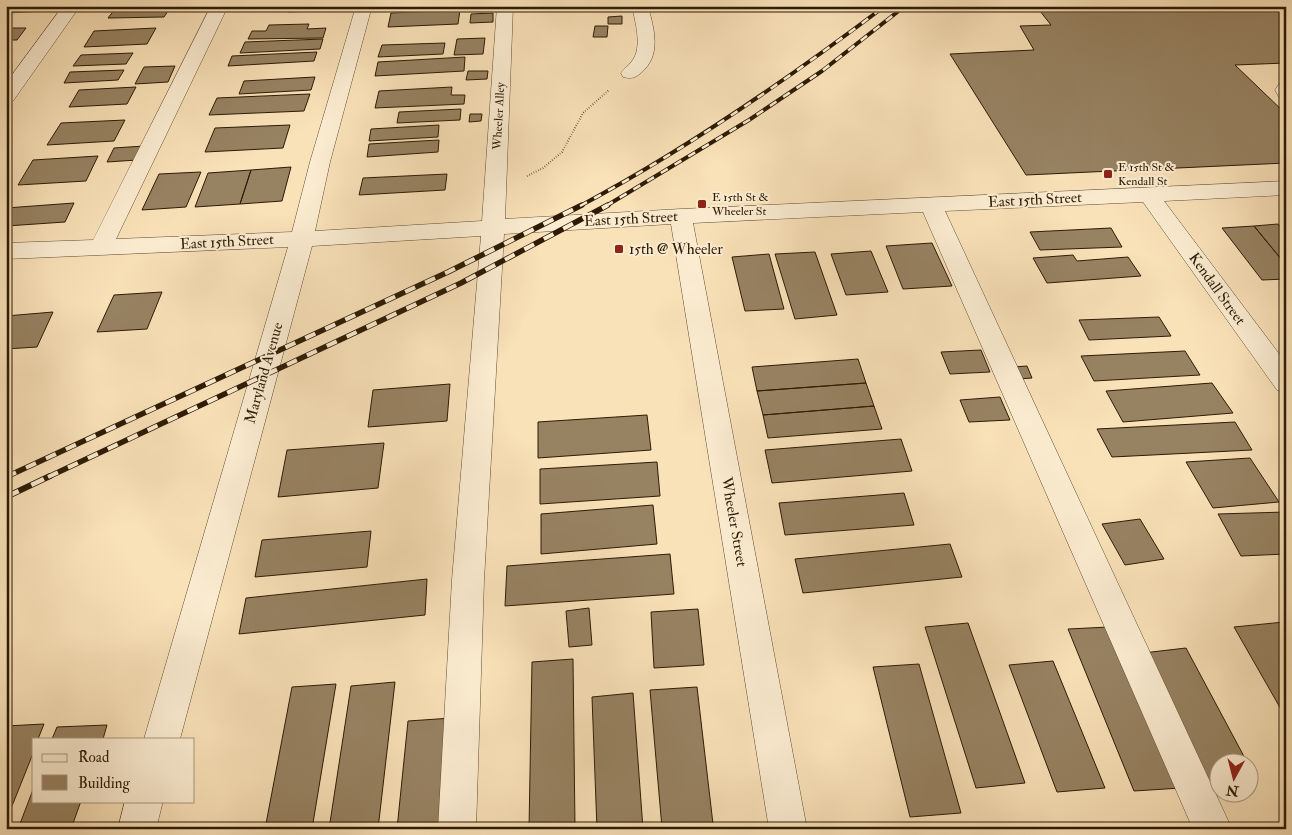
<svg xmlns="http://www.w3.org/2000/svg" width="1292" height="835" viewBox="0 0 1292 835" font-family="'IM FELL Double Pica',serif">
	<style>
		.building { fill: #978262; stroke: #2d1b05 }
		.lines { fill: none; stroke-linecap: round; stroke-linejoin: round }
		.minor-casing { stroke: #604c32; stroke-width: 1 }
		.path { stroke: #2d1b05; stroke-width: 2; stroke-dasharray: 0.5 2; stroke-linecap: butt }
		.minor { fill: #fbecd1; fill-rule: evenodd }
		.rail-far2-casing { stroke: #2d1b05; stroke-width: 4 }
		.rail-far1-casing { stroke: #2d1b05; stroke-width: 5.5 }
		.rail-casing { stroke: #2d1b05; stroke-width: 6 }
		.rail-far2 { stroke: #fbecd1; stroke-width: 2.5; stroke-dasharray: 8; stroke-linecap: butt }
		.rail-far1 { stroke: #fbecd1; stroke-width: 4; stroke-dasharray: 11; stroke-linecap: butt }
		.rail { stroke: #fbecd1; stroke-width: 4.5; stroke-dasharray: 14; stroke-linecap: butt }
		.poi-dot { fill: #8f2418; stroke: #fbecd1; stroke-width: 2 }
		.labels { text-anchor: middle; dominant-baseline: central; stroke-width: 4; stroke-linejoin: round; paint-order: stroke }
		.far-street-label { font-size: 12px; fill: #2d1b05; stroke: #fbecd1 }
		.far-poi-label { font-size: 12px; fill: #2d1b05; stroke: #fbecd1; text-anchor: start }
		.street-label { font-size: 15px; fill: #2d1b05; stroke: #fbecd1 }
		.poi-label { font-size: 15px; fill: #2d1b05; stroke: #fbecd1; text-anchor: start }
	</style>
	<rect width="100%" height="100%" fill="#f9e1b8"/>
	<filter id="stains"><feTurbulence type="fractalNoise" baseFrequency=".004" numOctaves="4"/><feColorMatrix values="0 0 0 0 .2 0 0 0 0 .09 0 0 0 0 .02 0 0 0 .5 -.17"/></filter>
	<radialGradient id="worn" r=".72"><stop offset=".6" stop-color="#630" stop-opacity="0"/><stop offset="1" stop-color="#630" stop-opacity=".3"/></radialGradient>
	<path class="building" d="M6,6H47L43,11L6,13Z
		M291,6H334L332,10L288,12Z
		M1036,6H1286V63L1235,65L1286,114V163L1026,175L950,54L1034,50L1020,26L1051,25Z
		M170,8L164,17L108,18L115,9Z
		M460,10L458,24L388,27L391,13Z
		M493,13V22L470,23L471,14Z
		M622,16V24H608V17Z
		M309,24L307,29L326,28L323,38L248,39L252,31H266L269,25Z
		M595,26H608L607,37H593Z
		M6,28H26L17,40H6Z
		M156,28L147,44L84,47L94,31Z
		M485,38L483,54L454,55L457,39Z
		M323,39L320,49L240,53L245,42Z
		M445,43L443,54L378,57L382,45Z
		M317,52L314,61L228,66L232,56Z
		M133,53L126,64L73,66L81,55Z
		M465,57L464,71L375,76L378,62Z
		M175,66L168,82L135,84L144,67Z
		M124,70L118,80L64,83L70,72Z
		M468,71H488L487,79L466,80Z
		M315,77L311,90L239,94L244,81Z
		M136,87L127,104L69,107L79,90Z
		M452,87L451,95H465L464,104L375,108L379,91Z
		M310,94L304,111L209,115L217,98Z
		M461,109L460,120L397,123L399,112Z
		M470,114H482L481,121L469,122Z
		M125,120L114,141L47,145L61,123Z
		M290,125L283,148L205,152L215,128Z
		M439,125L438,137L369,141L371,129Z
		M439,140L438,152L367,157L369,144Z
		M144,146L137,160L107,162L114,148Z
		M98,156L86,181L18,185L33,160Z
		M291,167L282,201L240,204L251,170Z
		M251,170L240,204L195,207L208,173Z
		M201,172L186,207L142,210L159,174Z
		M447,174L445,190L359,195L363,178Z
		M74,203L65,222L6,226V208Z
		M1278,224L1286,234V265L1254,226Z
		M1254,226L1286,265V279L1262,280L1222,228Z
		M1111,228L1122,247L1040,250L1030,232Z
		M932,243L952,286L903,289L886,246Z
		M871,251L888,292L846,295L831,254Z
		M815,252L837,315L795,319L775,254Z
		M769,254L784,309L745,311L732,257Z
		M1073,255L1077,261L1128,257L1141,276L1047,283L1033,258Z
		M162,292L147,329L97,332L114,295Z
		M53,312L37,347L6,349V316Z
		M1159,317L1171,336L1089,340L1079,320Z
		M981,350L990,372L950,374L941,352Z
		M1185,351L1200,375L1094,381L1081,356Z
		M858,359L866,383L757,391L752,367Z
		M1027,366L1032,378L1019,379L1013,367Z
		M866,383L874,406L763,415L757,391Z
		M1212,383L1233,413L1123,422L1106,391Z
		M450,384L447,421L368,427L373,390Z
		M1000,397L1010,420L969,422L960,400Z
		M874,406L882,429L768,438L763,415Z
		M647,415L651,450L538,458V422Z
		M1235,422L1252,450L1112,457L1097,429Z
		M901,439L912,471L772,483L765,450Z
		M384,443L378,488L278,497L287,450Z
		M1250,458L1279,502L1213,508L1186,462Z
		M657,462L660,496L540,504V469Z
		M904,493L914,525L785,535L779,503Z
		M653,505L657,544L541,554V514Z
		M1286,512V554L1241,556L1218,514Z
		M1140,519L1164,559L1125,565L1102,524Z
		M371,531L367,567L255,577L262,540Z
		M950,544L962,577L803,593L795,559Z
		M670,554L674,594L505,606L507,566Z
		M427,579L425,615L239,634L246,598Z
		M589,608L592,645L569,647L566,611Z
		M698,609L704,665L654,668L651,612Z
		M1284,622L1286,624V718L1234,627Z
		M968,623L1025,783L976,788L925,627Z
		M1109,627L1181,788L1134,791L1068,629Z
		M1186,648L1247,762H1220V784L1208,786L1143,653Z
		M573,659L575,829H529L532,662Z
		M1053,661L1105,788L1057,792L1009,665Z
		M919,664L961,813L910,817L873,667Z
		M395,682L378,829H329L351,686Z
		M336,684L312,829H265L292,687Z
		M697,687L713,824L662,828L650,690Z
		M633,693L643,829H597L592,697Z
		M452,718L445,829H397L408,721Z
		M44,724L38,739H34V751L6,821V726Z
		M107,725L103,739H52L57,727Z
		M34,787V801H81L71,829H18Z"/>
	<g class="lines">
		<g class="minor-casing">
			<path id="minor" d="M63,6H80L13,101L6,103V83Z
				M211,6H228L116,239L292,232L310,162L356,6H372L330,162L315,231L482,221L497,6H513L505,219L681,209L1286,181V195L1164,201L1286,363V393L1277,390L1143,202L945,211L1232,829H1193L923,212L693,223L807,829H769L671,224L504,234L484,580L476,829H438L452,580L481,236L312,246L180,739H144L288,247L6,259V243L93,240Z
				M632,6H648C654,29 662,55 641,73C635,78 631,79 623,77L621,73C624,68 629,66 632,61C643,47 635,22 632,6Z
				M1286,82V99L1279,97L1275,90L1279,84Z
				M125,801H163L156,829H118Z"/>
		</g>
		<path class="path" d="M527,176L543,168L562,152L583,113L609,90"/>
		<use href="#minor" class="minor"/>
		<g class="rail-far2-casing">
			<path id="rail-far2" d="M580,206C687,149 788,79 885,6
				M606,206L749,120L822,71L905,6"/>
		</g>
		<g class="rail-far1-casing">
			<path id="rail-far1" d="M6,477L448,272L582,205
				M48,477L461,283L608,205"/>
		</g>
		<g class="rail-casing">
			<path id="rail" d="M6,477L8,476
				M6,497L50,476"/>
		</g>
		<use href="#rail-far2" class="rail-far2"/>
		<use href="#rail-far1" class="rail-far1"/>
		<use href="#rail" class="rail"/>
	</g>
	<g class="poi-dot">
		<rect x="1103" y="169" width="10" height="10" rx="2.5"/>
		<rect x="697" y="199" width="10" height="10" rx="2.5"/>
		<rect x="614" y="244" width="10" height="10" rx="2.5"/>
	</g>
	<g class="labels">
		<g class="far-street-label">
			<text transform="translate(499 116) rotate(-87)">Wheeler Alley</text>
		</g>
		<g class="far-poi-label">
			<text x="1118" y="167">E 15th St &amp;<tspan x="1118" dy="14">Kendall St</tspan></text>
			<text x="712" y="197">E 15th St &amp;<tspan x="712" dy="14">Wheeler St</tspan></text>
		</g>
		<g class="street-label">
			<text transform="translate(1035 200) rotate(-3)">East 15th Street</text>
			<text transform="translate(631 219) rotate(-3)">East 15th Street</text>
			<text transform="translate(227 242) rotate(-3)">East 15th Street</text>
			<text transform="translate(1217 289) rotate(54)">Kendall Street</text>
			<text transform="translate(264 373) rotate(-74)">Maryland Avenue</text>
			<text transform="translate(734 522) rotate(80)">Wheeler Street</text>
		</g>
		<g class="poi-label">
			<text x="629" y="249">15th @ Wheeler</text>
		</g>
	</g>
	<rect width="1292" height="835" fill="none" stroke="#f9e1b8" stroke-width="25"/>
	<rect x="8" y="8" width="1277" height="820" fill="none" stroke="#2d1b05" stroke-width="2.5"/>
	<rect x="12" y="12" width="1267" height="810" fill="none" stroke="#2d1b05"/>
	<rect x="32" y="738" width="162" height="65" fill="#fbecd1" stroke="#a9987f"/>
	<rect x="42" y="754" width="25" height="8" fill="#fbecd1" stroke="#a9987f"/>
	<text x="78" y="762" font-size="15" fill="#2d1b05">Road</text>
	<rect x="42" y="775" width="25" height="15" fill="#978262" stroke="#a9987f"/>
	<text x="78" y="788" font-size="15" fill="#2d1b05">Building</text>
	<g transform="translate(1234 778) rotate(187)"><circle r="24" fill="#fbecd1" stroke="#a9987f"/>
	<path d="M0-4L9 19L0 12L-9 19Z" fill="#8f2418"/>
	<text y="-8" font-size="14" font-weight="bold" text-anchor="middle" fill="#2d1b05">N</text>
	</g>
	<rect width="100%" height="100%" filter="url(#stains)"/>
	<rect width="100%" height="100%" fill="url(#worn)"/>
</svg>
